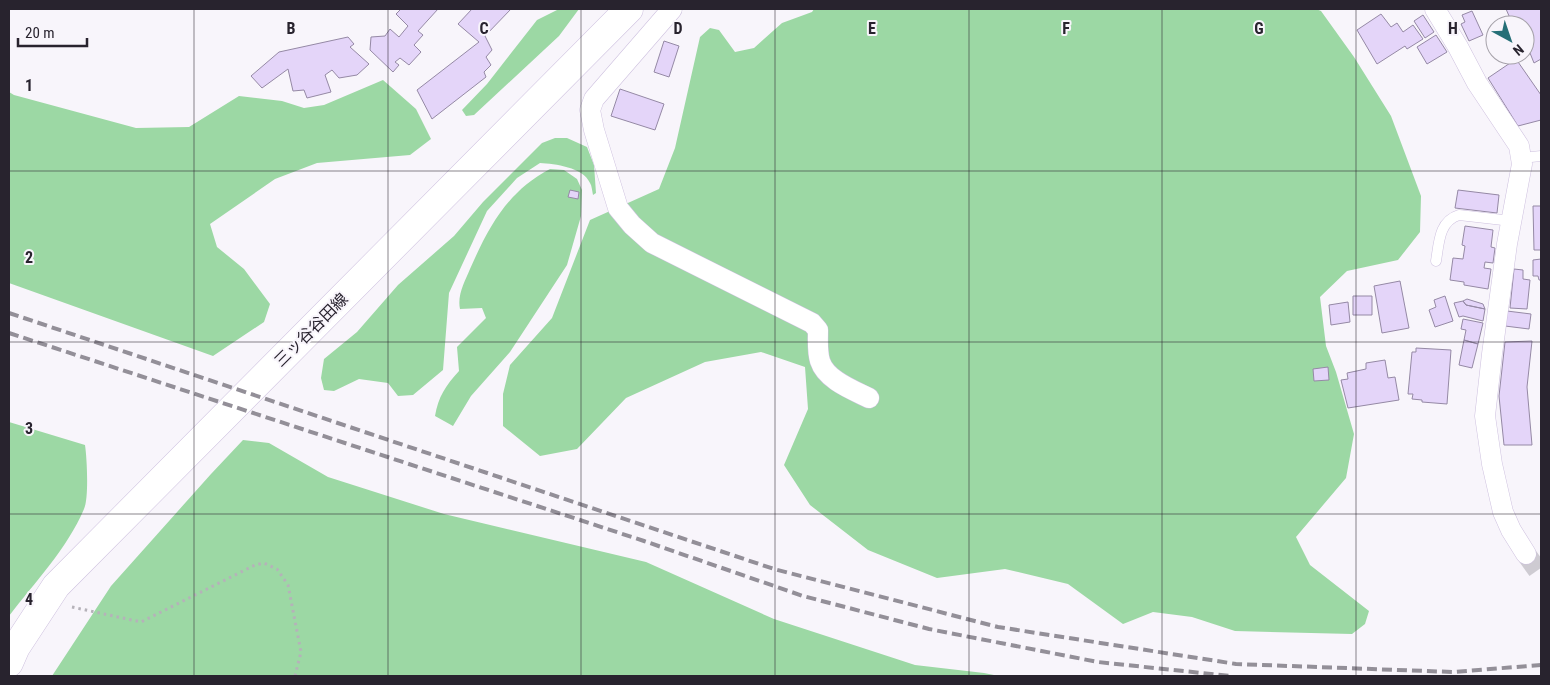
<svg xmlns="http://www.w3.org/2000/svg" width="1550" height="685" viewBox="0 0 1550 685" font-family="'Roboto Condensed','Noto Sans JP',sans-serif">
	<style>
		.green { fill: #9cd8a4 }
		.building { fill: #e4d5f9; stroke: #9589a5 }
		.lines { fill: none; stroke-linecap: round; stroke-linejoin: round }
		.minor-tunnel { stroke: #cecbd2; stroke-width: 20; stroke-dasharray: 20 10; stroke-linecap: butt }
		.service-casing { stroke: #cec1df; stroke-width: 11 }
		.minor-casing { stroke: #cec1df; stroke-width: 21 }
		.secondary-casing { stroke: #cec1df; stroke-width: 29 }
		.path { stroke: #b5b2b9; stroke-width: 3; stroke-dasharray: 2.5 4; stroke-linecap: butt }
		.service { stroke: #fff; stroke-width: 10 }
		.minor { stroke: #fff; stroke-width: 20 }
		.secondary { stroke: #fff; stroke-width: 28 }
		.rail { stroke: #938f98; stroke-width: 4; stroke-dasharray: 10 5; stroke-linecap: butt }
		.grid { fill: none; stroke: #28232e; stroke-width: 1; stroke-opacity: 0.55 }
		.labels { text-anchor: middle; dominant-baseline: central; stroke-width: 4; stroke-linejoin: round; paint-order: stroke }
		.street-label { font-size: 16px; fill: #28232e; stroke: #f8f5fb }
		.grid-label { font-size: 16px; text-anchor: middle; font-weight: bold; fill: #28232e; stroke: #f8f5fb; stroke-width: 4; stroke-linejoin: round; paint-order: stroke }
	</style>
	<rect width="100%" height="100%" fill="#f8f5fb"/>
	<path class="green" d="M559,9H579L559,36L474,115L466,116L462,110L487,84L537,20Z
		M814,9H1316L1321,11L1354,57L1391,116L1421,196L1420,232L1398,260L1347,271L1320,297L1326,346L1336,372L1354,434L1346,478L1296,537L1310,565L1369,611L1365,624L1352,634L1235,631L1192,617L1153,612L1123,624L1068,584L1005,569L937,578L868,550L810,505L784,465L808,409L805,367L761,352L705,362L626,398L577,449L540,456L503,426V394L510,365L552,318L590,220L659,189L675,148L700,37L710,28L719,30L735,52L754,48L782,23L812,12Z
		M383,80L416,109L431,139L410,155L317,163L275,179L210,224L217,247L244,269L270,304L264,322L213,356L9,283V92L14,95L136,128L189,127L239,96L282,101L304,108L324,105Z
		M555,138H567L587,147L594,165L596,193L593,195C592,191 592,186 590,183C583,167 555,164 540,163L517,178L487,211L449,293L443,370L413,395L398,396L388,383L359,379L334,391L324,390L321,378L324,359L357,332L398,285L454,236L483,202L542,143Z
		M550,169L564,170L577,179L582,190L581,216L567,265L510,352L471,396L453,426L435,416C438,397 446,385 459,371L457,347L486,318L482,308L460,309C457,295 465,281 470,269C489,226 508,191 550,169Z
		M9,422L85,445C87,458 89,498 84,509C67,549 35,582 9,616Z
		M243,440L269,443L328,477L444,514L646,562L774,619L915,665L984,673L999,676H52L111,586L211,474Z"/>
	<path class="building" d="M401,9H438L418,31L423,35L414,45L421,52L409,65L400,58L395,62L399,65L393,72L370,50L371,37L385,36L390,29L399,37L408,26L396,14Z
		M472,9H511L485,36L492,50L486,57L491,65L484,72L486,77L432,119L417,90L479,42L458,24Z
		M1506,9H1541V59L1534,63L1530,53L1526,54L1525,25H1513Z
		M1472,11L1483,35L1469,41L1461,24L1465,22L1462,15Z
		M1381,14L1391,27L1397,23L1403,32L1413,25L1423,39L1407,49L1405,46L1377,64L1357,30Z
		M1423,15L1434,32L1425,38L1414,21Z
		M1436,35L1447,52L1427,64L1417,47Z
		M348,37L354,44L350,47L369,64L357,75L339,78L332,70L325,75L331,92L307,98L304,90L293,91L288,69L262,88L251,76L279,52Z
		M664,41L679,46L669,77L654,72Z
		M1516,59L1541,95V120L1518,126L1488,78Z
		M620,89L664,104L655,130L611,116Z
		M570,190L579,192L578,199L568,197Z
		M1458,190L1499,195L1497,213L1455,208Z
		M1533,206H1541V250H1534Z
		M1465,226L1493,230L1491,247L1495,248L1493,263L1485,262L1484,268L1491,269L1488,289L1464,285V282L1450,280L1453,258L1463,259L1465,246L1462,245Z
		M1541,259V280H1539L1538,276H1533V260Z
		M1514,269L1523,270V279L1530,280L1527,309L1510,308Z
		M1400,281L1409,328L1382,333L1374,286Z
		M1353,296H1372V315H1353Z
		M1445,296L1453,321L1435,327L1429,310L1436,307L1434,300Z
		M1467,299L1483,304L1485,309L1466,305L1463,301Z
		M1463,301L1466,305L1485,309L1483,321L1463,316L1459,317L1454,303Z
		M1348,302L1350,322L1331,325L1329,305Z
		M1507,311L1531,314L1529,329L1505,326Z
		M1463,319L1483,323L1478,344L1464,340L1466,330L1461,329Z
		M1464,340L1478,344L1472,368L1459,365Z
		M1532,341L1527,387L1532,445H1504L1499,396L1505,342Z
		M1416,348L1451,350L1447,404L1422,402V400L1412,399L1413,394H1408L1412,352H1416Z
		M1385,360L1388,378L1395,377L1399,400L1348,408L1341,380L1348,379L1347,373L1366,369V363Z
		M1328,367L1329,380L1314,381L1313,369Z"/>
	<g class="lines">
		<path class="minor-tunnel" d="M1526,554L1541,575"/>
		<g class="service-casing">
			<path id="service" d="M1521,158L1541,156
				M1436,261C1439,243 1439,221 1459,215L1512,221"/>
		</g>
		<g class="minor-casing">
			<path id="minor" d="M672,9L594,99L590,110L594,130L618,208L632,225L652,243L812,323L818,330C818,340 817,351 820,361C826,380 853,390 869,398
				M1435,9L1458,47L1477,83L1519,146L1522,164L1507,244L1492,354L1485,416L1492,464L1503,512L1511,530L1526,554"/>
		</g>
		<g class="secondary-casing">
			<path id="secondary" d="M9,663L16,647L56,586L629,9"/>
		</g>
		<path class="path" d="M72,607L141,622L255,565L264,563L277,569L288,585L301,652L295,676"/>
		<use href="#service" class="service"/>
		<use href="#minor" class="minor"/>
		<use href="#secondary" class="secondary"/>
		<path class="rail" d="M9,313L774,569L998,627L1236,664L1453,672L1541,665
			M9,333L644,541L803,596L929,629L1098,662L1230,676"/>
	</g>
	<path class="grid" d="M194,9V676M388,9V676M581,9V676M775,9V676M969,9V676M1162,9V676M1356,9V676M9,171H1541M9,342H1541M9,514H1541"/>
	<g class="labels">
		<g class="street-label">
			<text transform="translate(311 330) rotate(-45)">三ッ谷谷田線</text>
		</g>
	</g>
	<g class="grid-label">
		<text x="291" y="34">B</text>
		<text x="484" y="34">C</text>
		<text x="678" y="34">D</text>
		<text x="872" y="34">E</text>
		<text x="1066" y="34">F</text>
		<text x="1259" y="34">G</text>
		<text x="1453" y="34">H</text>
		<text x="29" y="91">1</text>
		<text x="29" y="263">2</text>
		<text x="29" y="434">3</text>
		<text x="29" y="605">4</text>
	</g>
	<rect width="1550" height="685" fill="none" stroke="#28232e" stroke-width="20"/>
	<g transform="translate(1510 40) rotate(140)"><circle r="24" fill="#f8f5fb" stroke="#a5a1a9"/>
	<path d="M0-4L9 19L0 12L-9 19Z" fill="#256f77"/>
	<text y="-8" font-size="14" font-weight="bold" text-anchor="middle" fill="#28232e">N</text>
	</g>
	<path d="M18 38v8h69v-8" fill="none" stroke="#28232e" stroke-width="2.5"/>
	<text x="25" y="38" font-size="15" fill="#28232e" stroke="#f8f5fb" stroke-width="4" paint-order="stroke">20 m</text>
</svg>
